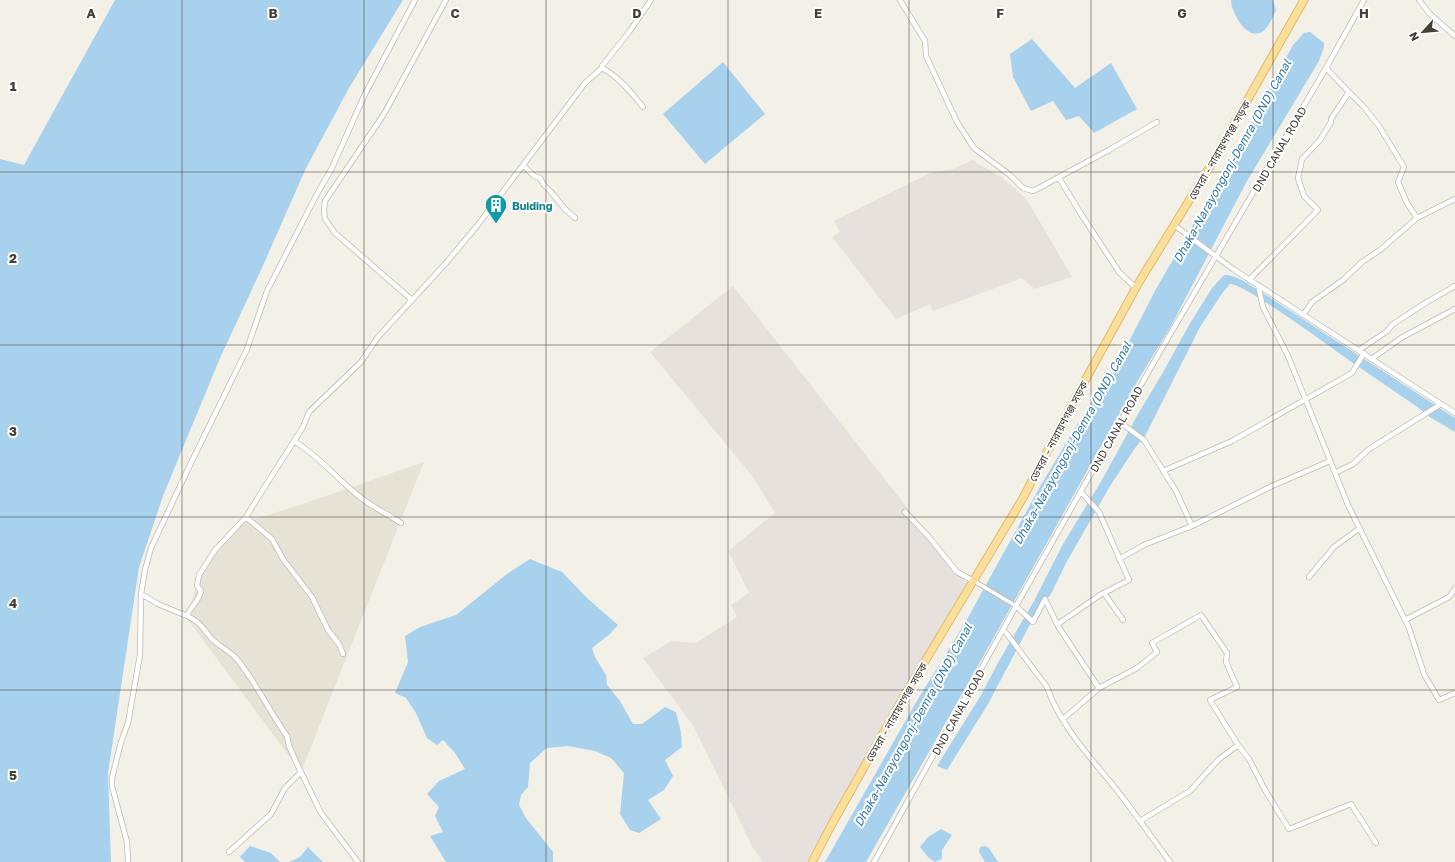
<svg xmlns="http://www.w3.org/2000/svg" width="1455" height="862" viewBox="0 0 1455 862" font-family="'Golos Text','Noto Sans Bengali',sans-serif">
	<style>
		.residential { fill: #e7e2d6 }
		.industrial { fill: #e6e1dc }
		.water { fill: #a7d1ed }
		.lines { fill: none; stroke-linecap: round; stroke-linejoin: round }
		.pedestrian-casing { stroke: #c1baae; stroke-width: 5.5 }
		.minor-casing { stroke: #c1baae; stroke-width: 6 }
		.primary-casing { stroke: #dfbb6a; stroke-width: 9 }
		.pedestrian { stroke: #fff; stroke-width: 3.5 }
		.minor { stroke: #fff; stroke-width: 4.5 }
		.primary { stroke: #fade9a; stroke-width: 7 }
		.grid { fill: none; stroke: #464037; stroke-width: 1; stroke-opacity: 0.55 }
		.labels { text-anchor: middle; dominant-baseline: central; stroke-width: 4; stroke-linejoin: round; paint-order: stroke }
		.street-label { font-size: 11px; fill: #464037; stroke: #fff }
		.culture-label { font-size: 11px; font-weight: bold; fill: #0d838f; stroke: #fff; text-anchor: start }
		.water-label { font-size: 12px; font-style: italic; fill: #347bae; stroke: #fff }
		.grid-label { font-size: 13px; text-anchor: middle; font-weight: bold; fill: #464037; stroke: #fff; stroke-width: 4; stroke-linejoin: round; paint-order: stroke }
	</style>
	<rect width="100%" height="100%" fill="#f3f0e8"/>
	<path class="residential" d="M424,462L301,772L188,620L189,611L199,575L242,523L300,505Z"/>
	<path class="industrial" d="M973,160L980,165L1002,177L1027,200L1072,277L1034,289L1022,278L933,311L930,304L896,319L832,237L840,232L834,221L930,173L953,169Z
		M733,286L968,585L914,674L806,862H763L753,848L694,727L643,658L671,641L696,643L737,617L731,605L749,593L728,551L775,513L753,477L650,352Z"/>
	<path class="water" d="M115,0H403L349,88L306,168L261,270L220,358L163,496L139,567L108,773L111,862H0V159L24,165Z
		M1231,0H1273L1276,10C1273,17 1268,28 1262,32C1247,41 1231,12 1231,0Z
		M1310,32L1324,43V47L1319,61L1247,181L1172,324L1137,382L966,687L866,862H825L918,699L965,623L1041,485L1075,428L1121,357L1156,289L1257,114L1277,74L1293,45L1304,33Z
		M1032,39L1075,88L1111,63L1137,109L1094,133L1079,116L1066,120L1053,101L1031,111L1013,77L1010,54Z
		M723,62L765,114L705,164L663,114Z
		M1224,275C1236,275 1245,282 1255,288L1455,418V432L1428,416L1419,408C1397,393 1375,378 1353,363C1336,351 1244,283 1230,284L1223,292L1200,327L1145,436L1135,448L1110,486L1066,563L1051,594L1035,615L988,704L947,770L937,766L981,695L999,661L1034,601L1063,544L1102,480L1138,414L1162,374L1189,325L1212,288Z
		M530,559L562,572L587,598L618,625L610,634L592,648L595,657L606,675L607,685L620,701L633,724H642L665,707L676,712L681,733L682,747L665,760L673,776L664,790L648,800L661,819L639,833L630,830L620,814L624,773L611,758L595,751L568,746L547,748L530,763L528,787L521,795L519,805L526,818L553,852V862H446L430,836L443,832L435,816L439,807L427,794L439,781L465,769L455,753L443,740L437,745L427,738L416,713L406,698L395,693L408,662L405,636L420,627L456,615L507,574Z
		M941,829L952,835L942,850V859L935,862L928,857L920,847L928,837Z
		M250,846L271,853L280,862H245L240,857Z
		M985,846L989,848L998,862H985L979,852L980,847Z
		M308,847L323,862H289L300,857Z"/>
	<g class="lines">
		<g class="pedestrian-casing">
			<path id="pedestrian" d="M974,581L1016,606"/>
		</g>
		<g class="minor-casing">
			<path id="minor" d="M900,0L925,41L926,56L957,122L974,148L1010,175L1023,188L1033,191L1037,189L1109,150L1157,122
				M1419,0L1430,14L1455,36
				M602,68C618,76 632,93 643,107
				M523,165L534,176L540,178L544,185L551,192L565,209L575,218
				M1059,178L1081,214L1119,272L1136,288
				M1417,218L1455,199
				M1174,225L1233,269L1455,413
				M1249,280L1318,210L1304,196L1298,178L1302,159L1320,140L1331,122V119L1349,92L1326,68
				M1258,285L1263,307L1288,356L1348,505L1409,628L1424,674L1439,700L1455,693
				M412,300L335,233L325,219L324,210L325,201L384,114L446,0
				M1303,315L1312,302L1343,280L1362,262L1380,250L1417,218L1407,203L1398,182L1404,167L1379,126L1363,106L1349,92
				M1359,350L1386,332L1393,324L1427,302L1455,286
				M1373,358L1401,338L1455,309
				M1120,422L1144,440L1176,491L1192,526
				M294,441C319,456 337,479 360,497C372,507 388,514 401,523
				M1163,471L1232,441L1352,373L1364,353
				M1335,473L1353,464L1369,449L1441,404
				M905,512L929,537L957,572L974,581
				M246,517L272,539L283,559L312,597L328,630L339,644L343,654
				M1119,559L1144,545L1192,526L1272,486L1330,461
				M1309,577L1334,547L1360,528
				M1104,593L1123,620
				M141,594L158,604L187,616
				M1016,606L1033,622L1045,599L1058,626L1099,688
				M1405,620L1449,597L1455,589
				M1058,624L1100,595L1129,580L1099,512L1081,492
				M1004,630L1047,687C1059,723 1088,755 1112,784C1122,796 1131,809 1140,821L1190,791L1218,760L1238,745
				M1063,719L1099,688L1137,668L1157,652L1152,643L1201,615L1227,653L1226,662L1237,687L1210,700L1238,745L1249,759L1265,790L1289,829L1351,804L1376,843
				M1140,821L1170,862
				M229,852L271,814L285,788L301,772
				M128,862L127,842L112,786V778L121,742L128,723L140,655L141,594L145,570L151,548L189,467L247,349L267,291L318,192L331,170L365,94L415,0
				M358,862L321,813L298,766L289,746L287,736C269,711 256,682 236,658C229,651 219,646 212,639C202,628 202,623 187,616C190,606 198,604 201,591L197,586L199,575L215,550L246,517L264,488L303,427L309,412L361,362L378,337L446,263L477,226L585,83L602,68V66L629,32L651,0
				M874,862L1016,606L1158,355L1326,68L1364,0"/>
		</g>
		<g class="primary-casing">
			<path id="primary" d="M812,862L832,824L903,698L1023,498L1070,408L1138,284L1209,168L1304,0"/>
		</g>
		<use href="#pedestrian" class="pedestrian"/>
		<use href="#minor" class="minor"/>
		<use href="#primary" class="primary"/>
	</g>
	<path class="grid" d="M182,0V862M364,0V862M546,0V862M728,0V862M909,0V862M1091,0V862M1273,0V862M0,172H1455M0,345H1455M0,517H1455M0,690H1455"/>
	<defs>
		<g id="building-pin" transform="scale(1.15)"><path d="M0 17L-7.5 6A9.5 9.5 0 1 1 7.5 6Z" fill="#0f9aa8" stroke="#fff"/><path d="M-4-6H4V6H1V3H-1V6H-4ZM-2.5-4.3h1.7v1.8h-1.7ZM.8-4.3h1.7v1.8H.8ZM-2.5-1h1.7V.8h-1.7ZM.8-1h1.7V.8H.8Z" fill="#fff"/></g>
	</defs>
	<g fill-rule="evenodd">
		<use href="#building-pin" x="496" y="205"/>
	</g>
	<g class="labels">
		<g class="street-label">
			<text transform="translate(1279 149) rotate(-60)">DND CANAL ROAD</text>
			<text transform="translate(1219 150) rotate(-60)">ডেমরা - নারায়ণগঞ্জ সড়ক</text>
			<text transform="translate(1116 429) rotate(-61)">DND CANAL ROAD</text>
			<text transform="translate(1058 431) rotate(-62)">ডেমরা - নারায়ণগঞ্জ সড়ক</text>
			<text transform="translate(896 712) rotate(-60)">ডেমরা - নারায়ণগঞ্জ সড়ক</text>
			<text transform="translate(958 712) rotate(-61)">DND CANAL ROAD</text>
		</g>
		<g class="culture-label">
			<text x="512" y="205">Buiding</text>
		</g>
		<g class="water-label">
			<text transform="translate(1232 161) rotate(-61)">Dhaka-Narayongonj-Demra (DND) Canal</text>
			<text transform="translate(1072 443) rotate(-61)">Dhaka-Narayongonj-Demra (DND) Canal</text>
			<text transform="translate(913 725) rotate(-61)">Dhaka-Narayongonj-Demra (DND) Canal</text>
		</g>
	</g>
	<g class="grid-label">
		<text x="91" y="18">A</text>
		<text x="273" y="18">B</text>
		<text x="455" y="18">C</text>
		<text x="637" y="18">D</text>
		<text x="818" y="18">E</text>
		<text x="1000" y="18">F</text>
		<text x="1182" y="18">G</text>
		<text x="1364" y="18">H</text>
		<text x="13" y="91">1</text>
		<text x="13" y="263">2</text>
		<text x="13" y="436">3</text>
		<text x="13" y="608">4</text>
		<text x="13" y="780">5</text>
	</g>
	<g transform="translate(1423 32) rotate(243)" stroke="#ffffff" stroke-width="3" paint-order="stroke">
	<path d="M0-3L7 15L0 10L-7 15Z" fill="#464037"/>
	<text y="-6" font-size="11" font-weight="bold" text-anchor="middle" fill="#464037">N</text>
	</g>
</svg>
